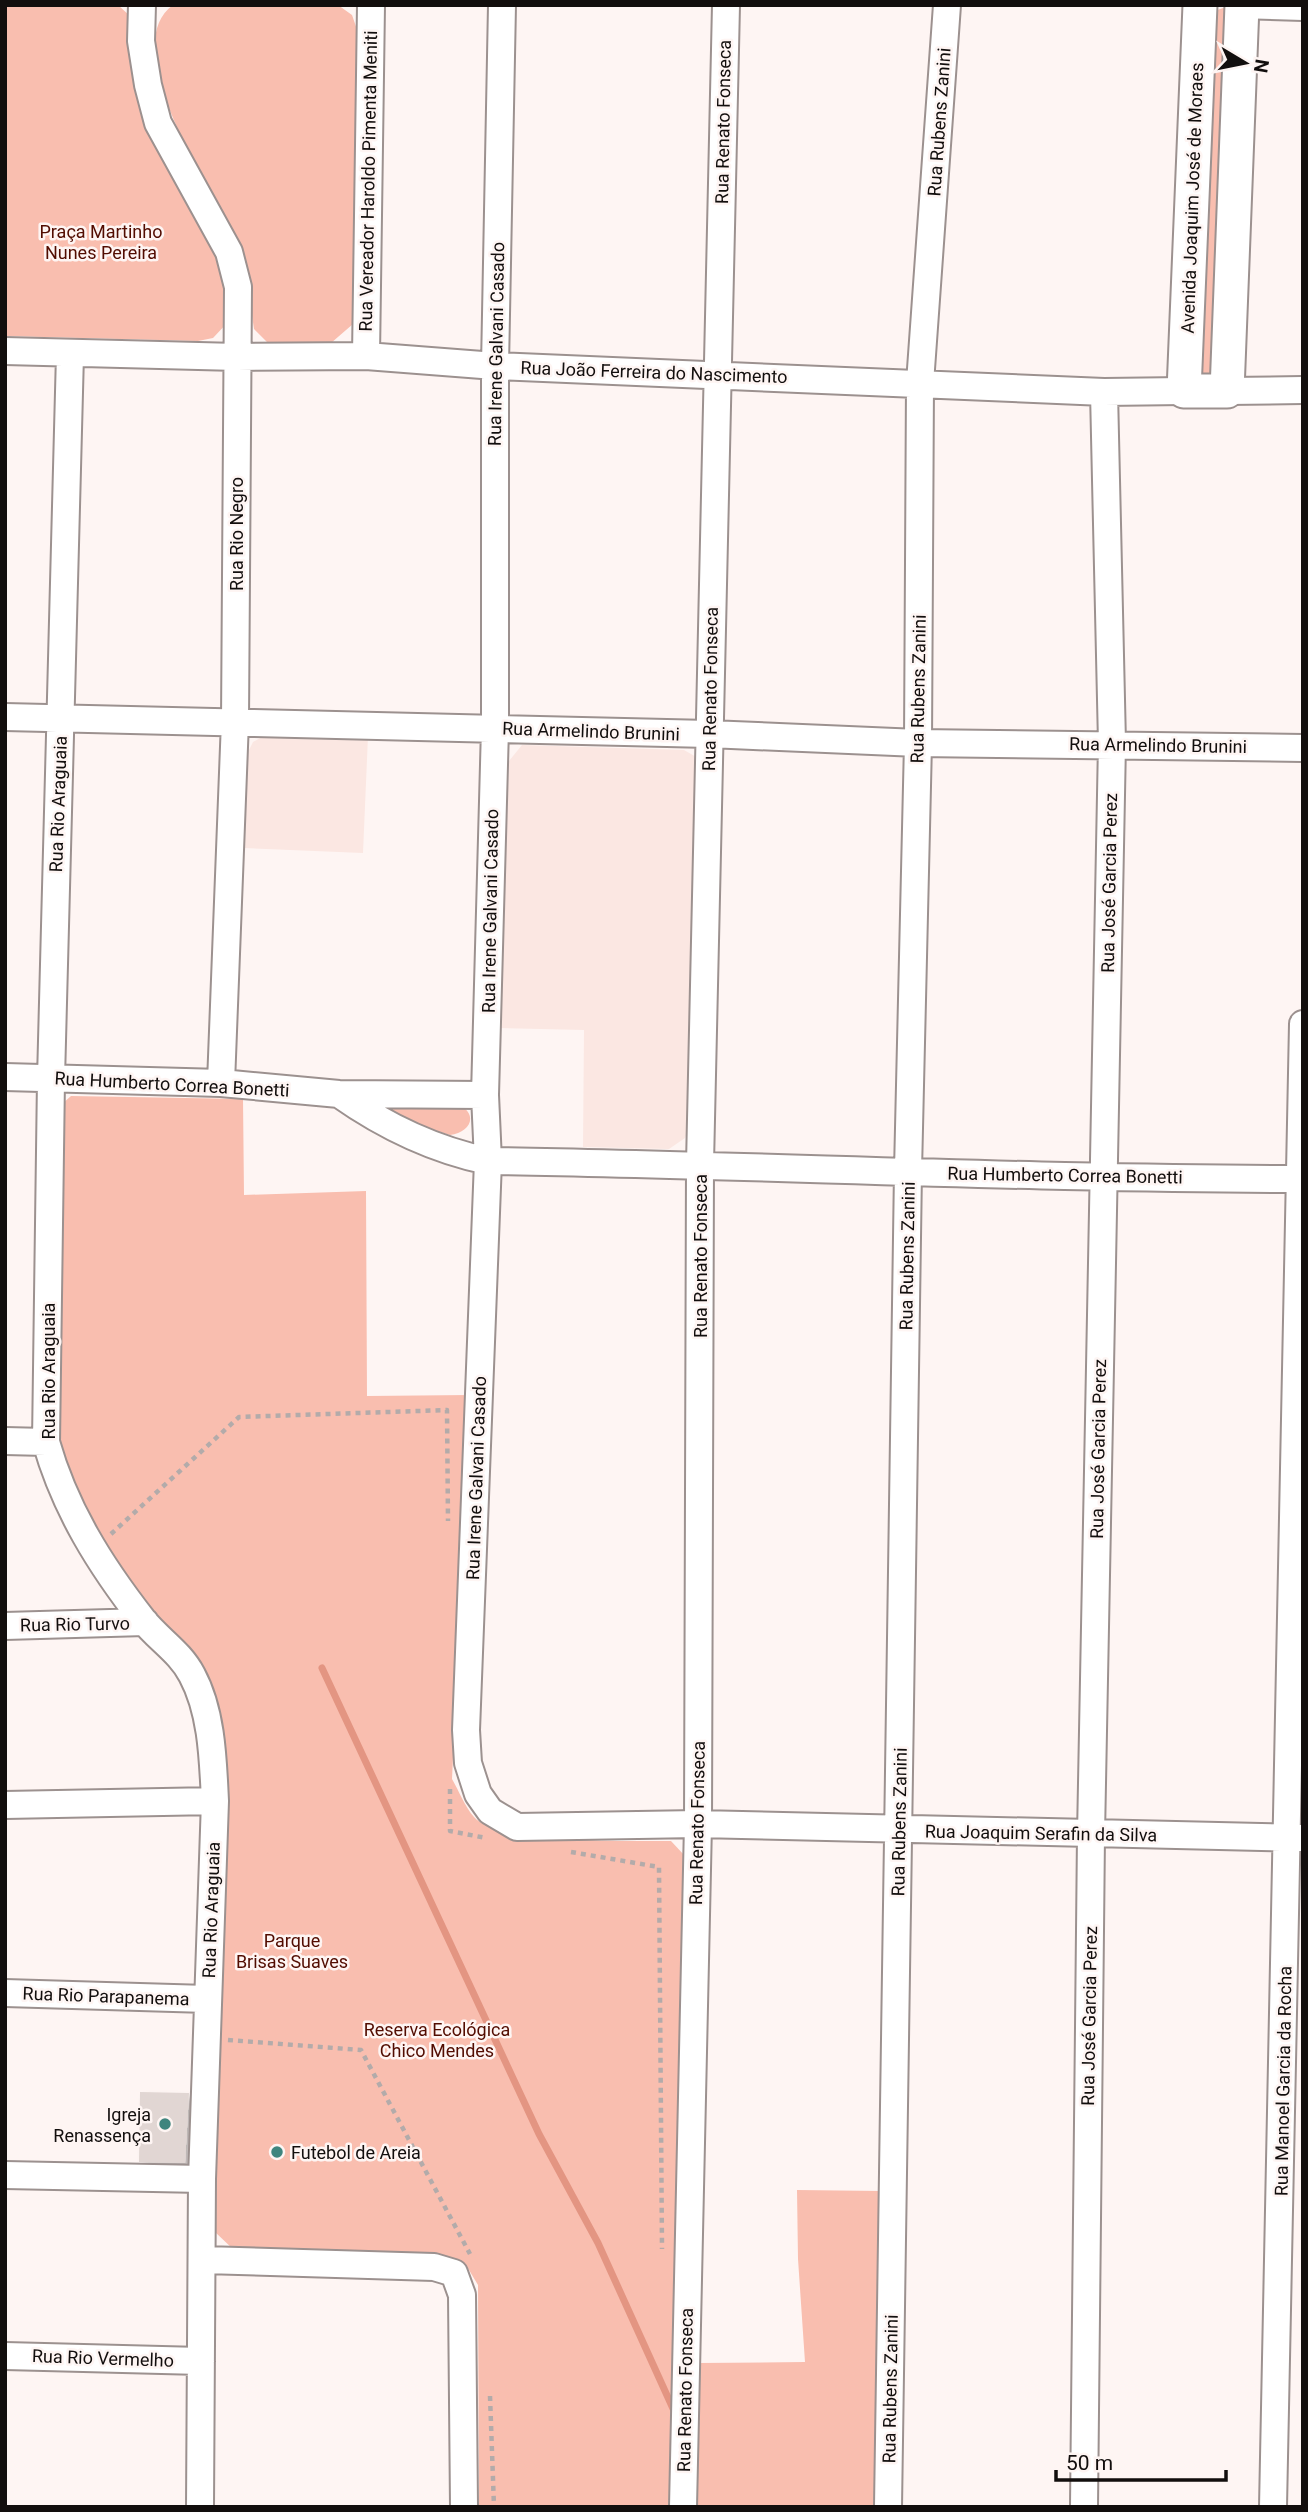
<svg xmlns="http://www.w3.org/2000/svg" width="1308" height="2512" viewBox="0 0 1308 2512" font-family="Roboto,sans-serif">
	<style>
		.built { fill: #fbe7e2 }
		.green { fill: #f9beaf }
		.lines { fill: none; stroke-linecap: round; stroke-linejoin: round }
		.stream { stroke: #e39582; stroke-width: 7 }
		.building { fill: #e1d6d3; filter: url(#shadow) }
		.minor-casing { stroke: #9c918f; stroke-width: 30 }
		.tertiary-casing { stroke: #9c918f; stroke-width: 37 }
		.path { stroke: #b3abaa; stroke-width: 4.5; stroke-dasharray: 5 5; stroke-linecap: butt }
		.minor { stroke: #fff; stroke-width: 26 }
		.tertiary { stroke: #fff; stroke-width: 33 }
		.poi-dot { fill: #3f857e; stroke: #fef5f3; stroke-width: 2.5 }
		.labels { text-anchor: middle; dominant-baseline: central; stroke-width: 5; stroke-linejoin: round; paint-order: stroke }
		.street-label { font-size: 18px; fill: #120e0d; stroke: #fef5f3 }
		.park-label { font-size: 18px; fill: #520c00; stroke: #fef5f3 }
		.poi-label { font-size: 18px; fill: #120e0d; stroke: #fef5f3; text-anchor: end }
	</style>
	<defs>
		<filter id="shadow"><feDropShadow dx="6" dy="6" stdDeviation="3.5" flood-color="#0004"/></filter>
	</defs>
	<rect width="100%" height="100%" fill="#fef5f3"/>
	<path class="built" d="M271,732L368,736L363,853L245,848L246,756L253,742Z
		M522,745L684,750L698,758L694,1117L685,1138L669,1149L583,1147L584,1030L499,1028L509,761Z"/>
	<path class="green" d="M5,5H118L130,16L229,290V321L213,338L198,341L5,336Z
		M173,5H338L352,15L361,41L353,324L331,343L267,342L254,329C249,298 250,274 238,245C218,197 113,49 173,5Z
		M1223,8L1229,10L1219,371L1208,376L1197,370L1212,12Z
		M71,1096L243,1099L244,1195L366,1191L367,1396L470,1395L452,1779C459,1791 465,1807 474,1817C496,1844 633,1841 671,1841L685,1856L673,2507H479L478,2285L466,2265L440,2255L234,2250L215,2232L224,1869L221,1757L155,1615L96,1541L56,1443L62,1104Z
		M375,1099L460,1105C479,1116 469,1133 450,1135L378,1112Z
		M797,2190L880,2191L875,2507H697L698,2363L805,2362L798,2259Z"/>
	<g class="lines">
		<path class="stream" d="M322,1668L539,2134L598,2243L675,2413"/>
	</g>
	<path class="building" d="M140,2092L189,2093L185,2163L139,2162Z"/>
	<g class="lines">
		<g class="minor-casing">
			<path id="minor" d="M142,5L141,41L148,85L158,123L229,252L238,287L235,721L221,1083
				M502,5L495,366V728L485,1095L488,1161L466,1730L468,1763L478,1794L490,1811L517,1827L698,1824L1303,1838
				M1239,5L1303,7
				M5,351L237,357L366,356L495,366L1104,392L1184,391
				M70,354L51,1079L46,1442C65,1509 100,1565 143,1620C159,1640 180,1652 192,1675C212,1712 213,1760 215,1801L202,2179L200,2507
				M366,356L371,5
				M1227,391L1303,390
				M5,717L709,734L918,743L1303,748
				M5,1077L221,1083L339,1094L485,1095
				M339,1094C383,1125 435,1150 488,1161C759,1165 1031,1179 1303,1179
				M5,1441L46,1442
				M5,1626L145,1622
				M5,1805L215,1801
				M5,1993L207,1999
				M5,2175L202,2179
				M204,2260L434,2267L454,2273L462,2295L464,2507
				M5,2356L201,2361
				M683,2507L698,1824L700,1164L726,5
				M888,2507L908,1171L918,743L920,383L947,5
				M1084,2507L1091,1835L1112,743L1104,392
				M1273,2507L1303,1024"/>
		</g>
		<g class="tertiary-casing">
			<path id="tertiary" d="M1200,5L1184,391H1227L1242,5"/>
		</g>
		<path class="path" d="M111,1534L239,1417L447,1410L448,1521
			M450,1789V1831L486,1838
			M571,1852L659,1867L662,2249
			M228,2040L361,2050L470,2254
			M490,2396L494,2507"/>
		<use href="#minor" class="minor"/>
		<use href="#tertiary" class="tertiary"/>
	</g>
	<g class="poi-dot">
		<circle cx="165" cy="2124" r="7"/>
		<circle cx="277" cy="2152" r="7"/>
	</g>
	<g class="labels">
		<g class="street-label">
			<text transform="translate(723 122) rotate(-89)">Rua Renato Fonseca</text>
			<text transform="translate(939 122) rotate(-86)">Rua Rubens Zanini</text>
			<text transform="translate(368 181) rotate(-89)">Rua Vereador Haroldo Pimenta Meniti</text>
			<text transform="translate(1192 198) rotate(-88)">Avenida Joaquim José de Moraes</text>
			<text transform="translate(496 344) rotate(-89)">Rua Irene Galvani Casado</text>
			<text transform="translate(654 372) rotate(2)">Rua João Ferreira do Nascimento</text>
			<text transform="translate(236 534) rotate(-90)">Rua Rio Negro</text>
			<text transform="translate(710 689) rotate(-89)">Rua Renato Fonseca</text>
			<text transform="translate(918 689) rotate(-89)">Rua Rubens Zanini</text>
			<text transform="translate(591 731) rotate(2)">Rua Armelindo Brunini</text>
			<text transform="translate(1158 745) rotate(1)">Rua Armelindo Brunini</text>
			<text transform="translate(58 804) rotate(-88)">Rua Rio Araguaia</text>
			<text transform="translate(1109 883) rotate(-89)">Rua José Garcia Perez</text>
			<text transform="translate(490 911) rotate(-89)">Rua Irene Galvani Casado</text>
			<text transform="translate(172 1084) rotate(3)">Rua Humberto Correa Bonetti</text>
			<text transform="translate(1065 1175) rotate(1)">Rua Humberto Correa Bonetti</text>
			<text transform="translate(700 1256) rotate(-90)">Rua Renato Fonseca</text>
			<text transform="translate(907 1256) rotate(-89)">Rua Rubens Zanini</text>
			<text transform="translate(48 1371) rotate(-90)">Rua Rio Araguaia</text>
			<text transform="translate(1098 1449) rotate(-89)">Rua José Garcia Perez</text>
			<text transform="translate(476 1478) rotate(-88)">Rua Irene Galvani Casado</text>
			<text transform="translate(75 1624) rotate(-1)">Rua Rio Turvo</text>
			<text transform="translate(899 1822) rotate(-89)">Rua Rubens Zanini</text>
			<text transform="translate(697 1823) rotate(-89)">Rua Renato Fonseca</text>
			<text transform="translate(1041 1833) rotate(1)">Rua Joaquim Serafin da Silva</text>
			<text transform="translate(211 1910) rotate(-88)">Rua Rio Araguaia</text>
			<text transform="translate(106 1996) rotate(2)">Rua Rio Parapanema</text>
			<text transform="translate(1089 2016) rotate(-89)">Rua José Garcia Perez</text>
			<text transform="translate(1283 2081) rotate(-89)">Rua Manoel Garcia da Rocha</text>
			<text transform="translate(103 2358) rotate(2)">Rua Rio Vermelho</text>
			<text transform="translate(890 2389) rotate(-89)">Rua Rubens Zanini</text>
			<text transform="translate(685 2390) rotate(-89)">Rua Renato Fonseca</text>
		</g>
		<g class="park-label">
			<text x="101" y="231">Praça Martinho<tspan x="101" dy="21">Nunes Pereira</tspan></text>
			<text x="292" y="1940">Parque<tspan x="292" dy="21">Brisas Suaves</tspan></text>
			<text x="437" y="2029">Reserva Ecológica<tspan x="437" dy="21">Chico Mendes</tspan></text>
		</g>
		<g class="poi-label">
			<text x="151" y="2114">Igreja<tspan x="151" dy="21">Renassença</tspan></text>
			<text x="291" y="2152" text-anchor="start">Futebol de Areia</text>
		</g>
	</g>
	<rect width="1308" height="2512" fill="none" stroke="#120e0d" stroke-width="14"/>
	<g transform="translate(1245 63) rotate(100)" stroke="#fef5f3" stroke-width="5" paint-order="stroke">
	<path d="M0-5L12 26L0 18L-12 26Z" fill="#120e0d"/>
	<text y="-10" font-size="19" font-weight="bold" text-anchor="middle" fill="#120e0d">N</text>
	</g>
	<path d="M1056 2470v10h170v-10" fill="none" stroke="#120e0d" stroke-width="3.5"/>
	<text x="1066" y="2470" font-size="21" fill="#120e0d" stroke="#fef5f3" stroke-width="5" paint-order="stroke">50 m</text>
</svg>
